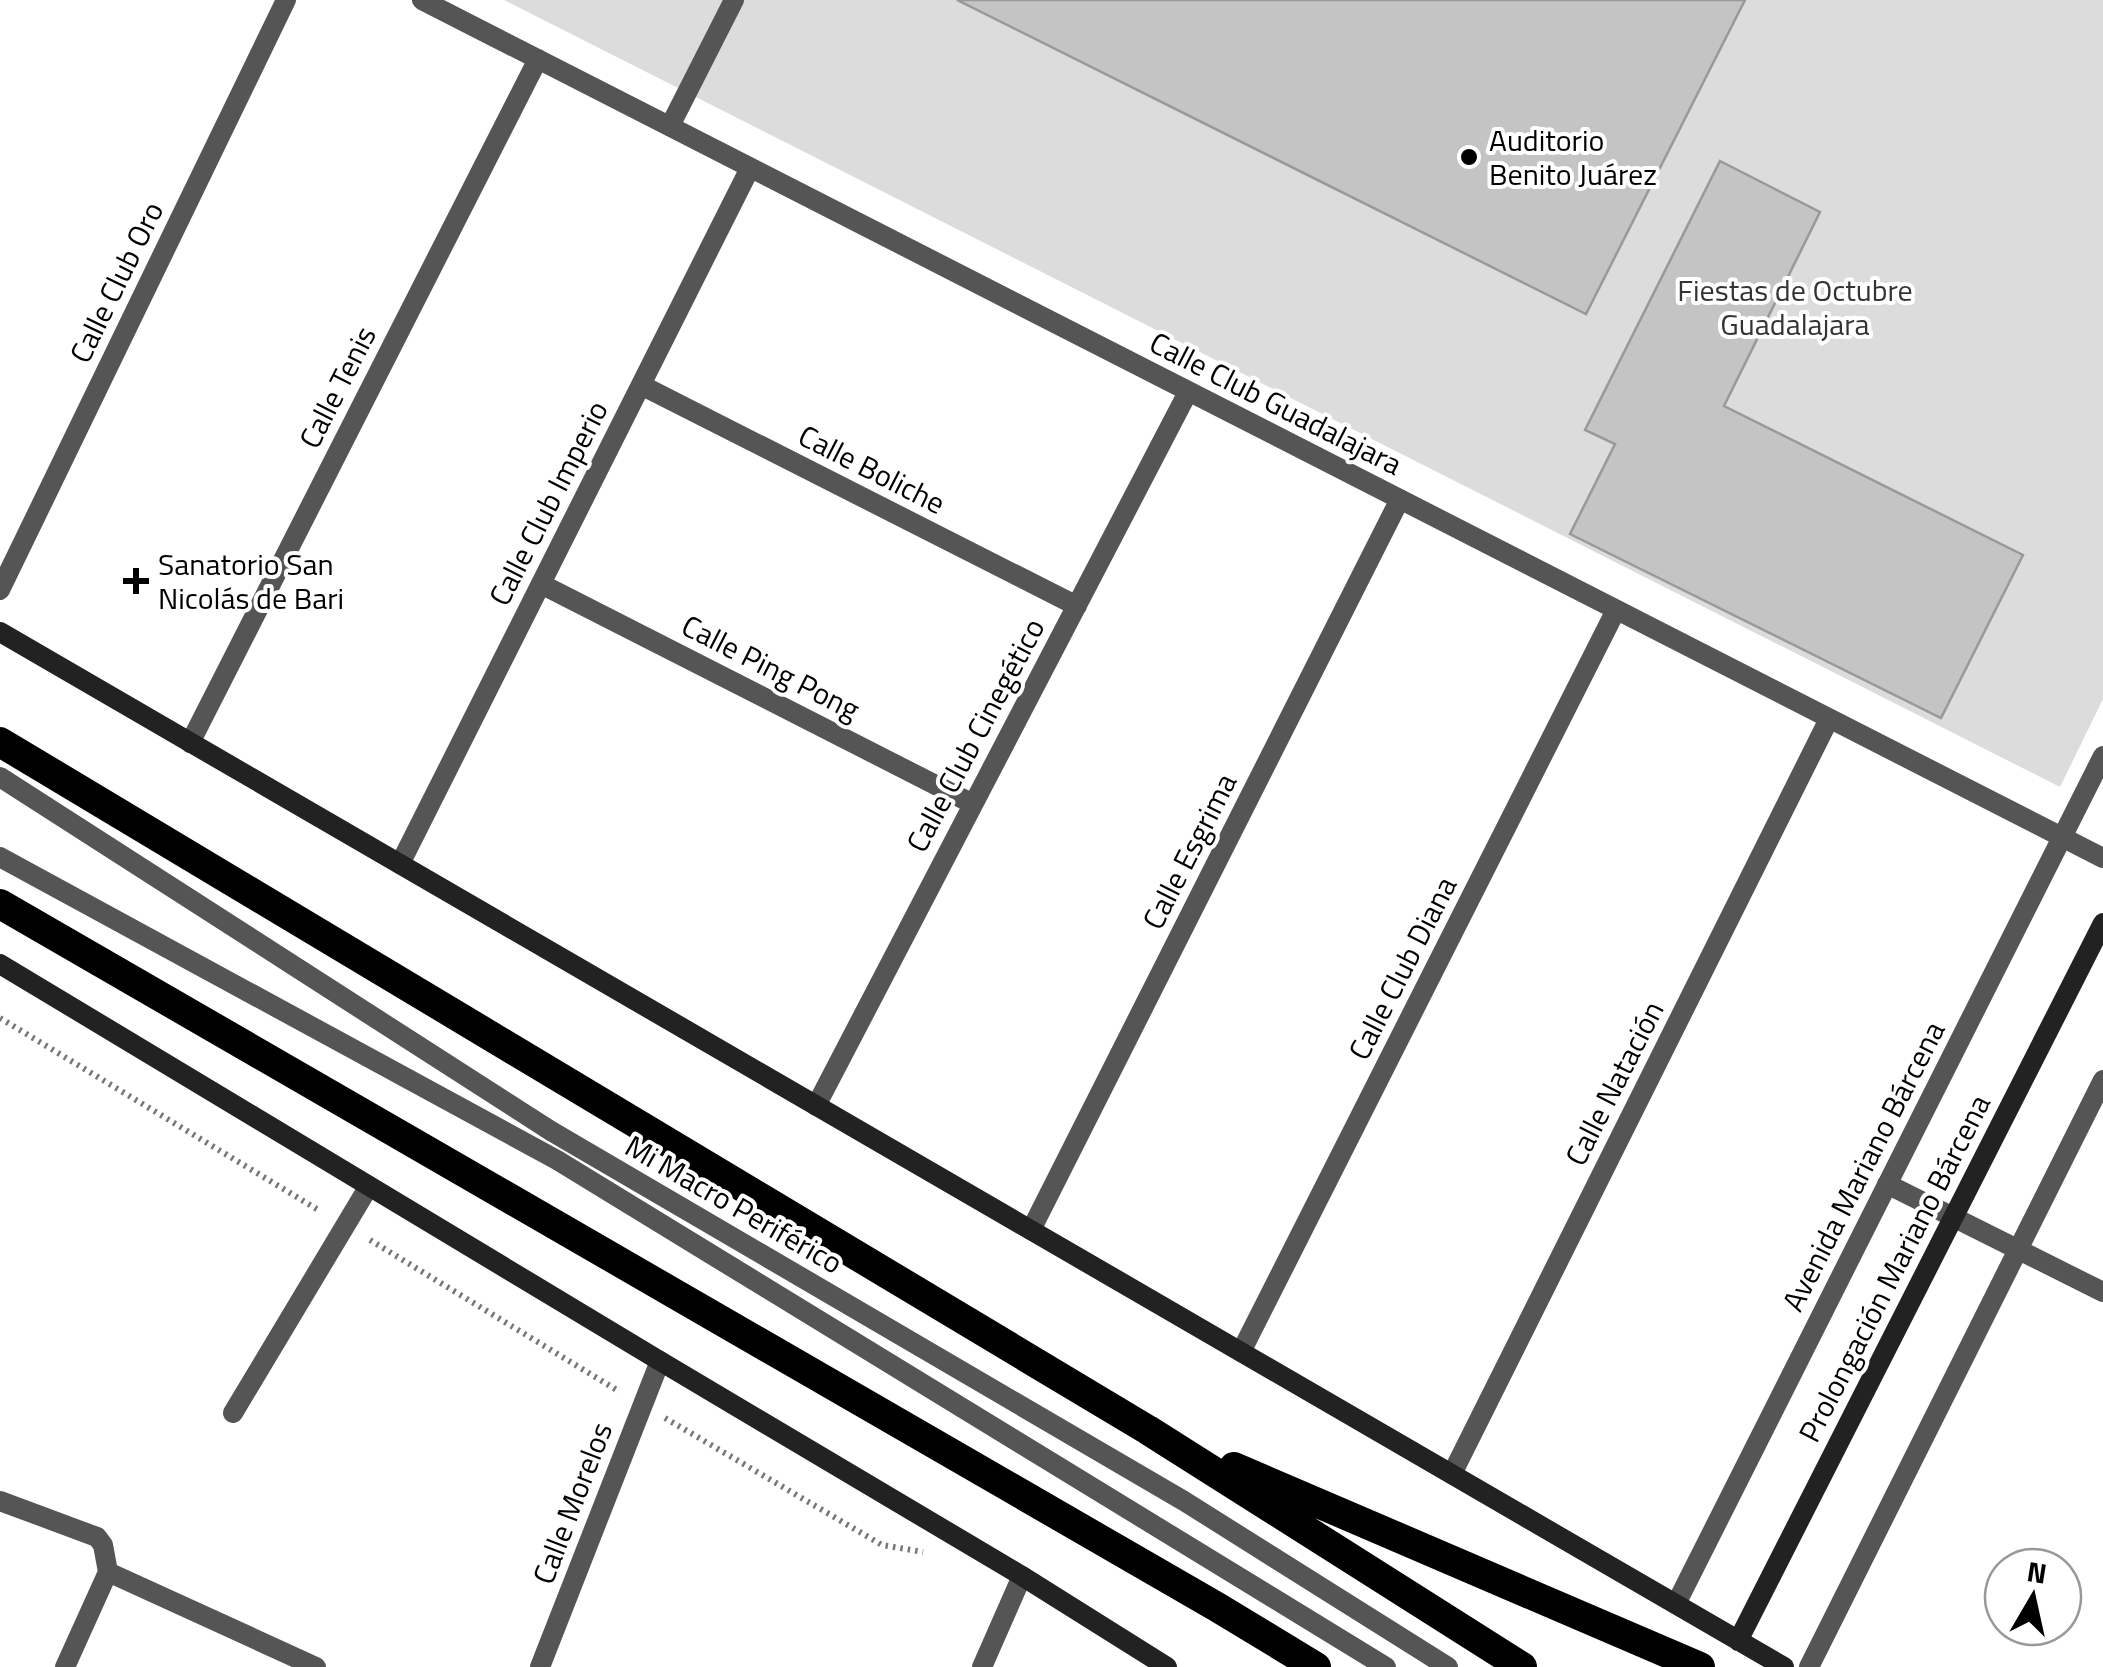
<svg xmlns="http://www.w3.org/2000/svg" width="2103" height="1667" viewBox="0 0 2103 1667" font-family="'Titillium Web',sans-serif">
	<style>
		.green { fill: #dcdcdc }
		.building { fill: #c4c4c4; stroke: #999; stroke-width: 2.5 }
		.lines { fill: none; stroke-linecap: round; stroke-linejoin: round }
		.path { stroke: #777; stroke-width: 6; stroke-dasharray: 2.5 5; stroke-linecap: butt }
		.lane { stroke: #555; stroke-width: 20 }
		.street { stroke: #555; stroke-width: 20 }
		.secondary { stroke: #222; stroke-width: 20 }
		.highway { stroke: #000; stroke-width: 30 }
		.poi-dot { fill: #000; stroke: #fff; stroke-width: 4 }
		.labels { text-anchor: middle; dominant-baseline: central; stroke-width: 8; stroke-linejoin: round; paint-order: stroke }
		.poi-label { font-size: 30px; fill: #000; stroke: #fff; text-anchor: start }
		.street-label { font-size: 30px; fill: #000; stroke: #fff }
		.park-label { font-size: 30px; fill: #333; stroke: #fff }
	</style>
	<rect width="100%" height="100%" fill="#fff"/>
	<path class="green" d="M504,0H2103V699L2060,787Z"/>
	<path class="building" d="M957,0H1745L1586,314Z
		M1720,161L1820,212L1724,406L2023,555L1941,718L1570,534L1615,444L1585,430Z"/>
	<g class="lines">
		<path class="path" d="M0,1018L320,1211
			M370,1240L620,1392
			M665,1418L882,1545L923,1552"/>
		<path class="lane" d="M670,126L734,0
			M0,777L551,1131L1184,1501L1448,1667
			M0,857L557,1160L1386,1667
			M233,1413L369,1186"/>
		<path class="street" d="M422,0L2103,858
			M641,385L1077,606
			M541,584L973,804
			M0,590L286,0
			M190,743L538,59
			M400,864L750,168
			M816,1106L1188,392
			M1887,1184L2103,1292
			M1031,1230L1400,499
			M1241,1352L1616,610
			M1452,1474L1829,719
			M0,1501L97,1537L103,1545L108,1572
			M108,1572L316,1667
			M1676,1604L2103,756
			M65,1667L108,1572
			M540,1667L660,1361
			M982,1667L1022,1576
			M1809,1667L2103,1080"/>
		<path class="secondary" d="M0,632L1784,1667
			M0,964L660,1361L1022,1576L1167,1667
			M1738,1641L2103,923"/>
		<path class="highway" d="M0,742L1148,1430L1522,1667
			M0,904L1217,1607L1316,1667
			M1234,1467L1700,1667"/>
	</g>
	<g class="poi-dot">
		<circle cx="1469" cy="157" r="10"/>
		<path d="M131 566h10v10h10v10h-10v10h-10v-10h-10v-10h10z"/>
	</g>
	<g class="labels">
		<g class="poi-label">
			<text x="1489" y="140">Auditorio<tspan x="1489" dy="34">Benito Juárez</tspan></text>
			<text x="158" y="564">Sanatorio San<tspan x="158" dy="34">Nicolás de Bari</tspan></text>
		</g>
		<g class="street-label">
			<text transform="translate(116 282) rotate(-64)">Calle Club Oro</text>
			<text transform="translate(337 387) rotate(-63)">Calle Tenis</text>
			<text transform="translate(1276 403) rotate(27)">Calle Club Guadalajara</text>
			<text transform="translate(872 469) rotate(27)">Calle Boliche</text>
			<text transform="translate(548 503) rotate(-63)">Calle Club Imperio</text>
			<text transform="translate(771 667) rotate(27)">Calle Ping Pong</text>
			<text transform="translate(975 735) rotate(-62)">Calle Club Cinegético</text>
			<text transform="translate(1189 851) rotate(-63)">Calle Esgrima</text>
			<text transform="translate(1402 968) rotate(-63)">Calle Club Diana</text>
			<text transform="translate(1614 1083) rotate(-63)">Calle Natación</text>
			<text transform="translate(1863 1166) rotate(-63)">Avenida Mariano Bárcena</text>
			<text transform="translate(734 1204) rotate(30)">Mi Macro Periférico</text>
			<text transform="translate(1894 1268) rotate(-63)">Prolongación Mariano Bárcena</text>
			<text transform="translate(572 1503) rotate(-69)">Calle Morelos</text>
		</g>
		<g class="park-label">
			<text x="1795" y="290">Fiestas de Octubre<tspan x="1795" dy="34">Guadalajara</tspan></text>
		</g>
	</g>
	<g transform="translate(2033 1597) rotate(9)"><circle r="48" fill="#ffffff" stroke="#999999" stroke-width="2.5"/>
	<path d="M0-8L18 38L0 25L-18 38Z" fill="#000000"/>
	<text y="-15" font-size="28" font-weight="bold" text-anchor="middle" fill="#000000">N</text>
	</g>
</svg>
